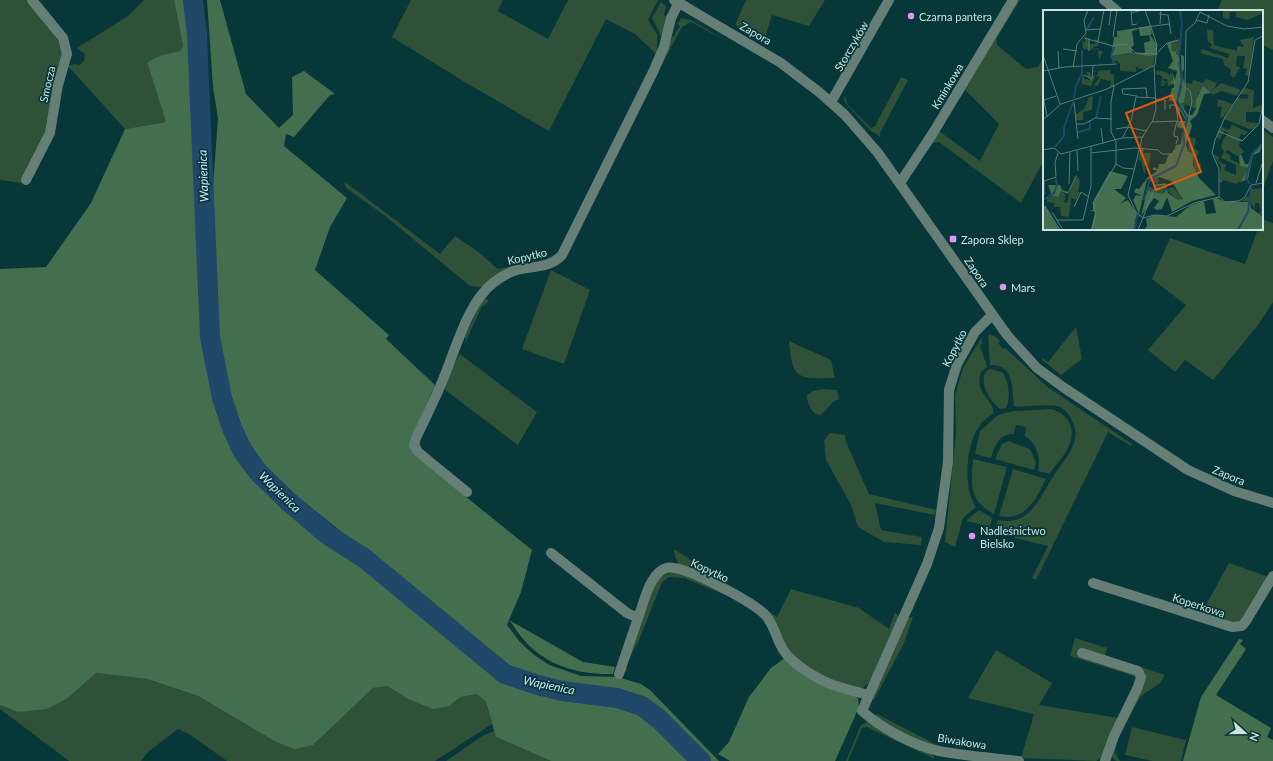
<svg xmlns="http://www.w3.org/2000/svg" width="1273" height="761" viewBox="0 0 1273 761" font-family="Lato,sans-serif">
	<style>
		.green { fill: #2e5137 }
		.forest { fill: #446f4e }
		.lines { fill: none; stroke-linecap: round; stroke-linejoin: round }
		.river { stroke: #204868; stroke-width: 20 }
		.minor { stroke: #657e76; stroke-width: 10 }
		.poi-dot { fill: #dc99f4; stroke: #073738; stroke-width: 1.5 }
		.labels { text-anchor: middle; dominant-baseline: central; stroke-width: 3.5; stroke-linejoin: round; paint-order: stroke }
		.poi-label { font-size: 11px; fill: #cde3e3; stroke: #073738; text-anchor: start }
		.street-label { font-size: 11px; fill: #cde3e3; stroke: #073738 }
		.water-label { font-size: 12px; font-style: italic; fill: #cde5fc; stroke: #073738 }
		.inset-river { fill: none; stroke: #204868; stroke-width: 2 }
		.inset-road { fill: none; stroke: #567c7c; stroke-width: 1 }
		.view { fill: #e8590c; fill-opacity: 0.15; stroke: #e8590c; stroke-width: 2 }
		.inset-edge { fill: none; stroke: #cde3e3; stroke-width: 2 }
	</style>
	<rect width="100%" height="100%" fill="#073738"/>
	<path class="green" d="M0,0H29L58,40L62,51V63L50,122L23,183L0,180Z
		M144,0H174L183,46L180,51L162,55L147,62L166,122L125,129L68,66L74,64L80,65L84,61L85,54L77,48L128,16Z
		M411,0H503L498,11L548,39L568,0H658L648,20L657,34V52L656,54L635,34L606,19L549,131L463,81L392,37Z
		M746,0H825L809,26L772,15L764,41L735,25Z
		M1018,0H1020L996,39L997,45L1026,69L1038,67L1044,55V160L1021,203L939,142L933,143L925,155V153L939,131L980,161L999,124L965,90L949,115Z
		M1222,0H1273V50L1262,45V11H1217Z
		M661,2L666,6L664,15L668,17L662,38L652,18Z
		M681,18L691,20L732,44L691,22L682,27L645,96L672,38L680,26L678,24Z
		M901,77L908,80L880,133V137L874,132H872L846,104L844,100L845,94L847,104L871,128L875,126Z
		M1262,129L1273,137V161L1262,192Z
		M344,183L348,184L440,254L455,236L477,251L498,269L514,266L481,287L470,286L384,215L346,188Z
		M1262,219L1273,223V302L1258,325L1213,380L1185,360L1175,372L1148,350L1186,305L1152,279L1170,238L1245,264L1258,229H1262Z
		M551,270L590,290L564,364L522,349Z
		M484,297L489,301L481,308L466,341V345L465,336Z
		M1076,327L1082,359L1061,375L1042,360L1043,358L1048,362Z
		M988,334L995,336L1000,341L998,343L1003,349L1005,348L1049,388L1132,444L1131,446L1108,432L1036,580L1032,578L1048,546L1015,538L1009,530L996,527L998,520C1030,527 1039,498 1053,477C1063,460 1082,444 1073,423C1071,417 1067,412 1062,408C1052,402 1027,408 1014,406C1012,388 1014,364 990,365Z
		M982,337V344L980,345L987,367L981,372C974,392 992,398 994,413C988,417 981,422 978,428C966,446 963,489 976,507L963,518L955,547L945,542L956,433L955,395L963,368Z
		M789,341L831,360L835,378C798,379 792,380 789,341Z
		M460,354L537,412L518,445L445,390L450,371Z
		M991,369L1002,372C1009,380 1011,400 1006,408L1000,409C990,401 982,388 984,375L988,370Z
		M823,389L837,390L839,399L834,401L821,415C812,415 807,404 807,395L813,391Z
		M1051,409C1059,411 1065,415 1069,422C1079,441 1060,460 1049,474L1038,471C1041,458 1037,443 1025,436L1026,427L1016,425L1014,434C999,433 995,446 991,458L975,454L980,431L998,415L1014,411Z
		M830,433L845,435L846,442L869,494L936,510L935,515L875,503L881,530L922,537L921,545L884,542L858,527L851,505L826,460L824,440Z
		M1008,441L1030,449L1036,462L1034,470L995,459L1002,444Z
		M973,459L1007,467L994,514C968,500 971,485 973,459Z
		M1013,469L1046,479C1036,499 1025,522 999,516Z
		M979,510L992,518L989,530L984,529L985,525L966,521Z
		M674,549L777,617L791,589L859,608L889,629L895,613L898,615V619L869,683L862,688H855L825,679L788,652L774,620L679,565L675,557Z
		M1229,563L1269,577L1244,619L1235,624L1202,612Z
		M671,572L688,575L740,601L684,578L669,577L662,582L639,640L626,665L627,673L624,669L657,579Z
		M908,617H913L904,643L874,700L872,698Z
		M1075,638L1107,648L1105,656L1134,673L1137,677L1070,656Z
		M996,650L1052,683L1039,705L1118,718L1102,757L1096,761L1021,758L1034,714L968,698Z
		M1128,663L1165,675L1160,683L1141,696L1118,737L1115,753L1120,761H1116L1112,757L1117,736L1143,682Z
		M96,673L147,679L198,696L276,742L313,745L373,688L387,686L408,699L449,706L461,697L477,694L486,702L492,724L435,761H227L189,734L178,729L148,752L141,761H69L0,709V705L18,712L68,698Z
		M877,714L937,745L936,747L970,751L969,753C940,747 920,742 894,728C888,725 881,722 876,716Z
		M869,721L930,751L935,759L867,727L862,728L848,761H846L861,725Z
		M1132,727L1186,740L1181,761H1152L1125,755Z
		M494,731L496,737L551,761H446L482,736Z"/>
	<path class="forest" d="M174,0H188L194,52L197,118L199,270L203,332L217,399L227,430L238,453L256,477L284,506L322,540L361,563L469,651L494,674L508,682L536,691L635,710L655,723L689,761H551L496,737L486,702L477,694L461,697L449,706L433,709L408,699L387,686L373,688L313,745L295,749L276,742L198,696L147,679L96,673L68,698L47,709L18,712L0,705V269L46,267L91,203L125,129L166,122L147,62L162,55L180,51L183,46Z
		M207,0H220L246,94L279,128L293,115L292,77L304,71L335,94L330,95L294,137L286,134L284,146L347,198L330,227L315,270L389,335L386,339L435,385L412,437L410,444L414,455L532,550L521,592L509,620L583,662L615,667L613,674C580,675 546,666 524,640C518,634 515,627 509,620L507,625L520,642L533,654L549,665L581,676L618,677L641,684L650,690L719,761H710L662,714L639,698L628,694L562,685L516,672L502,664L480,643L293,493L268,469L244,436L231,396L219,336L211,213L218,118L213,87Z
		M1239,639L1243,640L1240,644L1246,649L1216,695L1271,728L1267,737L1273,740V761H1183L1201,697Z
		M785,658L858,698L859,707L835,761H730L718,754L729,742L749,697L771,668Z"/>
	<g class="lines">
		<path class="river" d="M193,0L197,35L210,337L222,398L232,428L243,452L259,473L289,502L328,535L364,558L505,674L538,685L562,691L617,698L642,706L659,719L701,761"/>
		<path class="minor" d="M674,0L781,63L819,92L845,115L878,153L1007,335L1037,368L1063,387L1188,470L1234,491L1273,503
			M1104,0L1117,11
			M831,102L889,0
			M1262,120L1273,128
			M26,180L50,133L58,85L67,54L63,38L32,0
			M900,183L933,133L1013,0
			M992,315L975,332L957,364L949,390L948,462L939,528L927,564L862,711C883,729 912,745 939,751C965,756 993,758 1019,761
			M467,492L418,452L414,445L416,438C425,419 434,401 442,382C455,352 467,303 493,283C501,277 508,272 517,270C533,266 550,268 562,255L653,72L664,47L671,18L680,0
			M551,553L627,613L638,618C644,603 648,579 662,570C666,567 670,567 674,568C692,570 756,603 767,617C778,632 777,648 793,661C819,683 837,687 869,695
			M1093,583L1232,627L1242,626L1246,621L1273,576
			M1082,653L1138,671L1141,677L1138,687L1114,736L1105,761
			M619,674L638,618"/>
	</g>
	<g class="poi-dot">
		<circle cx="911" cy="16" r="4"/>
		<rect x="949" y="235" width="8" height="8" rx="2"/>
		<circle cx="1003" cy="287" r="4"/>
		<circle cx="972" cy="536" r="4"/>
	</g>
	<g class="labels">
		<g class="poi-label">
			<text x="919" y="16">Czarna pantera</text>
			<text x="961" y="239">Zapora Sklep</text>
			<text x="1011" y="287">Mars</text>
			<text x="980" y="530">Nadleśnictwo<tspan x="980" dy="13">Bielsko</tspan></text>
		</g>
		<g class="street-label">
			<text transform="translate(756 33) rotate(30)">Zapora</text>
			<text transform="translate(851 46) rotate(-60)">Storczyków</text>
			<text transform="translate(47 84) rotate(-77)">Smocza</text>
			<text transform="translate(947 86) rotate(-59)">Kminkowa</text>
			<text transform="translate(527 256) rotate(-13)">Kopytko</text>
			<text transform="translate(977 272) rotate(56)">Zapora</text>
			<text transform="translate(954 348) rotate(-63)">Kopytko</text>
			<text transform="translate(1229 475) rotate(22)">Zapora</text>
			<text transform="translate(710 570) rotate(25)">Kopytko</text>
			<text transform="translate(1199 605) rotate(18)">Koperkowa</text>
			<text transform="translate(962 741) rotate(9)">Biwakowa</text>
		</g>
		<g class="water-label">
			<text transform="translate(203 176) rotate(-92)">Wapienica</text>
			<text transform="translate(280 492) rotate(44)">Wapienica</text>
			<text transform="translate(549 685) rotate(12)">Wapienica</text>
		</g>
	</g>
	<g transform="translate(1043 10)">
		<rect width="220" height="220" fill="#073738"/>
		<path d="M180,0H220V3L205,10L193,7V2H187L186,9H184L180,8ZM164,19L170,20L171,35L194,41V36L201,37L197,30L211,27L206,66L202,65L204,59L200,58L202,46H194L193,56L197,57L191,68L187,65L188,60L181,55L180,49L157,43L159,39L185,48L186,44L167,38L169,34L165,32ZM65,23V25L64,34L56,31L55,36L50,37V39L55,38L56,41H60L56,50L55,39L46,40L40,39L39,30L42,33V27L43,24L46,34H53L51,29L64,33ZM133,25V29L132,30L138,32L136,44L128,43L127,32L132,30ZM87,43L112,44L110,56L102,60L93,57V62L77,61V54L73,50L71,54L68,46ZM51,57L50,61L68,60L67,64H71V76L67,77H62H67L68,71L58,69L55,76L51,75L57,67L52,66L48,76L39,74V65H41V69L47,70L43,62H47L49,70L50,66L55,65V61L50,62ZM113,60L114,64V60L125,63L126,66L128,62L130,70L128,71L131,74L125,76L124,69H119L124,73L119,74L124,75L118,76L119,66L112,64ZM163,69L174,73L170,80L178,73L198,80L194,86L178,81L170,85L161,78L155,84L153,99L142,94L141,101L138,94L141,91L143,73L149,74L150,70L160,73ZM201,78L211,80L210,98L220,94L218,102H203V112L216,113L209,120L181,109L195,88L204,89L206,85L197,84ZM50,86L49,100L40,102V110H33V104L41,99L46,87ZM175,89L190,94L179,108L177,107L179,97L174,96ZM189,115L205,122L202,125L198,124L196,128L200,130L197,131L196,136L201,141L196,147L184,140L183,143L188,146L187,149L198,154L197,156L205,158L198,172H195L194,174L180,170L179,173L176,172L178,157L170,144L176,147L175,151L183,155L181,160L193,165V155L178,148L181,142L178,137L180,130L185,123L181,121L177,129L173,127L178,117L186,120ZM146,126L153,129L151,137L156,142L152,152L158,154L155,164L158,166L156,165L151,158V144L145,140ZM98,137L101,138L100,143H108L106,155H102L103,163H101L98,150H95ZM35,167L37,172L35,182H37L33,190L28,188L26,207L18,206L17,197H11V193L4,192V187H17L18,181L23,185L21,192L24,193L28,177ZM111,167H116L115,174L107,171L105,176L111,179L114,175L123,174L124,179L130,177L138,185L139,190H134L123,179L120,184H103L102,188L106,171ZM208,175L209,179L220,178V207L216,203L218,201L216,193H212V199L207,192L198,191L208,184Z" fill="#2e5137"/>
		<path d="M107,16L109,24L107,25L114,35L113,45L105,46L87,43L68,46L71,27H74V21ZM96,19L97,26L106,25L107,28V31L101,33L102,43H90L88,38L91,35L89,21ZM128,32L129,41L133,42L135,36L133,44L136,45L138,71L134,92L144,109L142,119L140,125L141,134L133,155L104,170L96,204L90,190L93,185L99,186L91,182L93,178L96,179L105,167L113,162L114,160H110V157L115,159L116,154H122L126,144H130L133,135L138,134L139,124L142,119L134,117L135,111H143L138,102L135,101L132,91L122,90H126L129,78H131V74L127,72L130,70L129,61L132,70L134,61L125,58L130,51L124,34ZM138,45L141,46V59L139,63L143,80L141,92L138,94L145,105H149L153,99V90L160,76L168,83L161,84L154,105L147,111L149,116L143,135L145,141L151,144L150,155L156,168L173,185L149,191L129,202L124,187L119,199L114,200L111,198L116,191L111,188L98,206L104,181L120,184L124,179L125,183L135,190L140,189L128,171L116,167L107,169L133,156L142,134L141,125L145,109L135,91L139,76ZM220,132L217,142L210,145L205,169L198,172L205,158L197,156L196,147L198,144L202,154H205L209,143ZM67,161L85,166L78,179H71L83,188L77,194L85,190L94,204L91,220H48L52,202L46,200H50V192ZM33,165L34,167L25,184L18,181L16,187L6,186L8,183L5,175H17L19,180L25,182ZM174,188L181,192H207L208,198L220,207V220H101L104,216L103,209L112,205L133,207L148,195L161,191L163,204L173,203L170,189ZM0,196H2L16,220H0Z" fill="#446f4e" fill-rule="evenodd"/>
		<path class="inset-river" d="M44,19L51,7M136,47L139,14L137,0M71,53L68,46L71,37M31,88L33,76L39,63V40M53,108L58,86M35,122L47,119V111M12,137L21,126V118L30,92M206,156L210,143L220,133M206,156L203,168L207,174M0,190L11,183L14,175L13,168M101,190L107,169L133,156L141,134L140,125L144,108L134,93L139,69L136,52M92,220L93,209L96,204M195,220L205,202L208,178"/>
		<path class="inset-road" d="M88,0L89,15L94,14M157,2L184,16L201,19L220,17M88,3L100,0M116,4L125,5L128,24M153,10L164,13L166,5M117,14L118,0M66,15L68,0M96,18L126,14M43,20L57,19M70,27L74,0M41,28L70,36L83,34L93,43L115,44M46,28V41M55,31L61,0M20,39L34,41M15,41L16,58M115,42L124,33L136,30M0,45L17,94M30,57L34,34L43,23L41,10L45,0M0,61L22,57L74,54M41,65L49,69L50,56M71,76L68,92V122L73,131V154L80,158L92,159M94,86L80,84L79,79L103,78L104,87M113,89L122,90V100M31,92L35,129M146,105L149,91L147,81L142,77L143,21L152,13L157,2M4,107L1,90L13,86M0,110L18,94L64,79L112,55L114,35L102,0M109,112L135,111L133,95H127V99M33,114H41L52,108L69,109M58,118L60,134M73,119L84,117L103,121M175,121L199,131L216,114L220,95M80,127L88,111L93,87L113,88M133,134L135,127L131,126V123L134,111M0,140L11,138L18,144L79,128L100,127M34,141L35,161M48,143L92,138L115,140L119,144H129L131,140M213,173L220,151M26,174L27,141M1,185V171L13,167L12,153L15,143M176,187V159L169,143L172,130L182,107L205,72L212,30L220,26M176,187L182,192L196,191L202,187L208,175L220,173M2,196L17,220M31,197L38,182L46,187M9,202L20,220M100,208L93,202L85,185L99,128L110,110L113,99L111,56M100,208L112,205L124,206L151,193L176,187M14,210H40L48,176V136M49,219L53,205L50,193L73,154M95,220L113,175L123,174"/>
		<path class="view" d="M129,85L158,162L113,180L83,103Z"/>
		<rect width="220" height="220" class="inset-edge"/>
	</g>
	<g transform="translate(1245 733) rotate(111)" stroke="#073738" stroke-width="3" paint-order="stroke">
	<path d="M0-3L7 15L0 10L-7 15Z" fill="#cde3e3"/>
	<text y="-6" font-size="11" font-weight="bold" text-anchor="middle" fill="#cde3e3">N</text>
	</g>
</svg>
